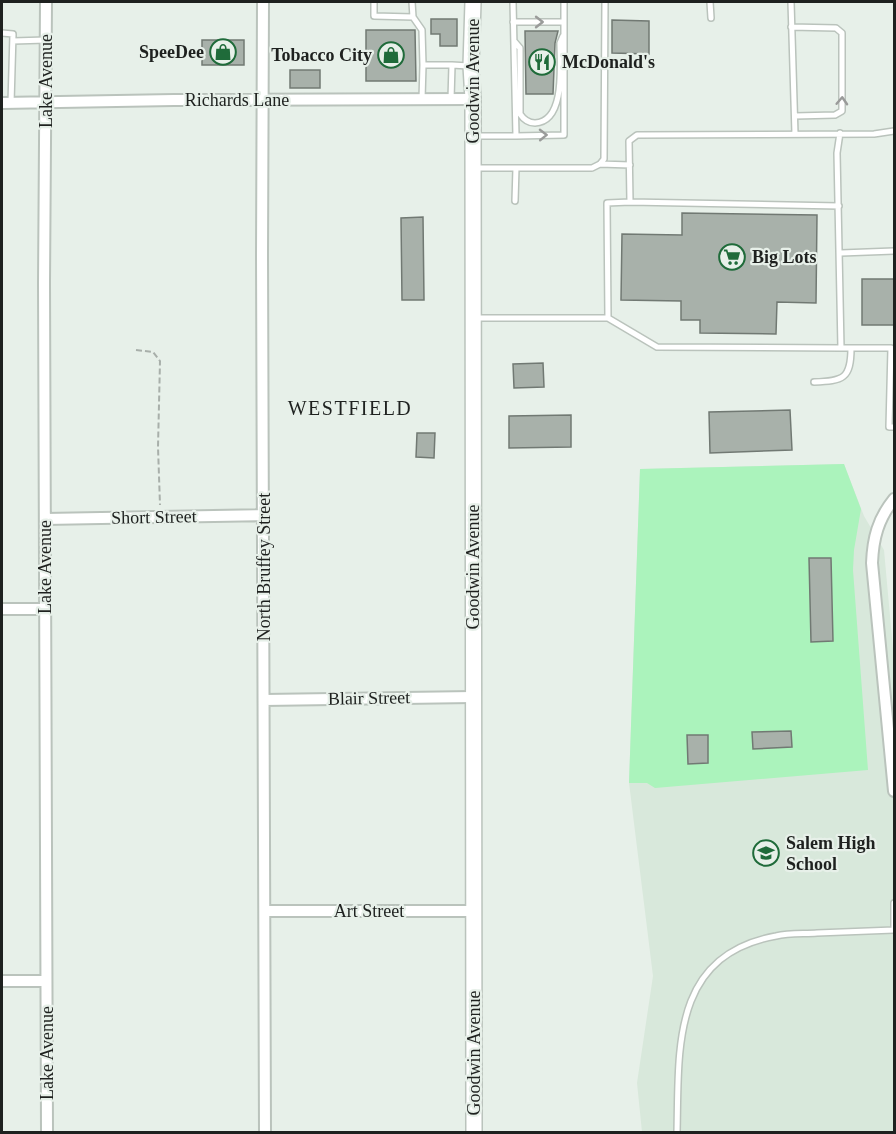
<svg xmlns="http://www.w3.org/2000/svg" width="896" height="1134" viewBox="0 0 896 1134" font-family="Georgia,serif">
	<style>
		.built { fill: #d8e8db }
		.green { fill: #abf3bc }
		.building { fill: #a8b1aa; stroke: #717973; stroke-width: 1.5 }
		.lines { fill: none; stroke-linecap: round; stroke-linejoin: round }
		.lane-casing { stroke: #bac3bc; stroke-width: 8 }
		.street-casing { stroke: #bac3bc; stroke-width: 14 }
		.secondary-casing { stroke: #bac3bc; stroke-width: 18 }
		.path { stroke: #a8afaa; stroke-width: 2; stroke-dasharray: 6 3; stroke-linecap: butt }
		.lane { stroke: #fff; stroke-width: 5 }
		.street { stroke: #fff; stroke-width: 10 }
		.secondary { stroke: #fff; stroke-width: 15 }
		.oneway { stroke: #9a9b9a }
		.labels { text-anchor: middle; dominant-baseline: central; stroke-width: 4.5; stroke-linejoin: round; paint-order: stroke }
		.poi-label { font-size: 18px; font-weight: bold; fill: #1e211f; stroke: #e7f0e9; text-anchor: start }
		.street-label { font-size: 18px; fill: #1e211f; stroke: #e7f0e9 }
		.neighbourhood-label { font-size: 20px; letter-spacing: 1.5px; fill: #1e211f; stroke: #e7f0e9 }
	</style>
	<rect width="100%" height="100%" fill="#e7f0e9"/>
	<path class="built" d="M844,464L864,516L884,550L894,660V1132H642L637,1083L653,976L629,783L640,469Z"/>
	<path class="green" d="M844,464L861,509L854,550L853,570L868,770L655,788L647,783H629L640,469Z"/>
	<path class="building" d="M431,19H457V46H440V34H431Z
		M612,20L649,21V54L612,53Z
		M366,30H415L416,81H366Z
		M525,31H558L555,43L553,94H526Z
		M202,40H244V65H202Z
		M290,70H320V88H290Z
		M682,213L817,215L816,303L777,302L776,334L700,333V320H681V301L621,300L622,234L682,235Z
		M423,217L424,300H402L401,218Z
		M862,279H894V325H862Z
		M543,363L544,387L514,388L513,364Z
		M790,410L792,450L710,453L709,412Z
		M571,415V447L509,448V416Z
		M417,433H435L434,458L416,457Z
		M809,558H831L833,641L811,642Z
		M791,731L792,747L753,749L752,732Z
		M687,735H708V763L688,764Z"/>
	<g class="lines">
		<g class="lane-casing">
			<path id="lane" d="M374,2V16L413,17L422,30L423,65
				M412,2L413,17
				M513,2L516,136L564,135V2
				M710,2L711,18
				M791,2L795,134
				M513,22H564
				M791,27L836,28L842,33V111L835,115L795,116
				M2,33L13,34L11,103
				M13,41L46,40
				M514,41L520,48V114C524,120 528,123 535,123C566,122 560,63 560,43L563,36
				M452,65L469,66
				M422,99L423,65H452L451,99
				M476,136H516
				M600,164L630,165
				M476,168H592L600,164L604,159L605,2
				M515,201L516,168
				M839,206L630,202L629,141L637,135L874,134L894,131
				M841,253L894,251
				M475,318H608L657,347L841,348L837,153L840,133
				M608,318L607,203L630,202
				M841,348H891L889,427H894
				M814,382C843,381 851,379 851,348
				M894,930V903
				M677,1132C679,1049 671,955 776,936C789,933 804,934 817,933C843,932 869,931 894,930"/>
		</g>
		<g class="street-casing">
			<path id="street" d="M46,2L44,283L47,1132
				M263,2L262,255L265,1132
				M2,103L174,100L473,99
				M894,499C878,519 873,538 872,563L894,791
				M45,519L264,515
				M2,609H46
				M264,700L473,697
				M265,911H473
				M2,981H46"/>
		</g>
		<g class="secondary-casing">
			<path id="secondary" d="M473,2L471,66L473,99L474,1132"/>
		</g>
		<path class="path" d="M136,350L153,352L160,361L158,447L160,505"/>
		<use href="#lane" class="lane"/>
		<use href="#street" class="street"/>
		<use href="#secondary" class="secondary"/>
	</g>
	<defs><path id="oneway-chevron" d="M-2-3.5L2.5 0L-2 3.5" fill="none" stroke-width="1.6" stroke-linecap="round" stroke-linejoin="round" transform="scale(1.5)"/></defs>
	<g class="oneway">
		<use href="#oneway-chevron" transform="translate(539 22)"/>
		<use href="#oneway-chevron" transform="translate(842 101) rotate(-87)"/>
		<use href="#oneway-chevron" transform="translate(543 135) rotate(-1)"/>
	</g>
	<defs>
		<g id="shop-ring" transform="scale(1.35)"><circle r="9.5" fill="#e7f0e9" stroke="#1f6b3a" stroke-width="1.5"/><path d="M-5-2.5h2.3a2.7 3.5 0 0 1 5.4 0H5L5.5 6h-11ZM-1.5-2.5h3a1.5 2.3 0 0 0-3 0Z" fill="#1f6b3a"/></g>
		<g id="restaurant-ring" transform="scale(1.35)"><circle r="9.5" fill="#e7f0e9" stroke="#1f6b3a" stroke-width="1.5"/><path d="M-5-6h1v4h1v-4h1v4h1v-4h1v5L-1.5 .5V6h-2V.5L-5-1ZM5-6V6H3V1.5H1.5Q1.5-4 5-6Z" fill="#1f6b3a"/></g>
		<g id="supermarket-ring" transform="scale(1.35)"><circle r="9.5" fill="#e7f0e9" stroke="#1f6b3a" stroke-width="1.5"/><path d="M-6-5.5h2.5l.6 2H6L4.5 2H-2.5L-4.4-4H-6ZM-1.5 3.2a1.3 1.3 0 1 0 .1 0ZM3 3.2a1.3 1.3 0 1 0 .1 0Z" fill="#1f6b3a"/></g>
		<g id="university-ring" transform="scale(1.35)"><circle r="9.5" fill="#e7f0e9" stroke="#1f6b3a" stroke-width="1.5"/><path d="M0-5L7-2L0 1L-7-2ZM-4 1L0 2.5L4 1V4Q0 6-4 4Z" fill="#1f6b3a"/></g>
	</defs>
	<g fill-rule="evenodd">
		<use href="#shop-ring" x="223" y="52"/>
		<use href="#shop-ring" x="391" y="55"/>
		<use href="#restaurant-ring" x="542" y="62"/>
		<use href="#supermarket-ring" x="732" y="257"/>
		<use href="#university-ring" x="766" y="853"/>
	</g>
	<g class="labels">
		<g class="poi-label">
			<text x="204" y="52" text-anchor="end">SpeeDee</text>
			<text x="372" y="55" text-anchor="end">Tobacco City</text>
			<text x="562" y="62">McDonald's</text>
			<text x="752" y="257">Big Lots</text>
			<text x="786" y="843">Salem High<tspan x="786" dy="21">School</tspan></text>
		</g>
		<g class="street-label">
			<text transform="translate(46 81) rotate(-90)">Lake Avenue</text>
			<text transform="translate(473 81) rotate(-90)">Goodwin Avenue</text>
			<text x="237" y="100">Richards Lane</text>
			<text transform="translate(154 517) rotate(-1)">Short Street</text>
			<text transform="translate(45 567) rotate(-90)">Lake Avenue</text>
			<text transform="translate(264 567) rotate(-90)">North Bruffey Street</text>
			<text transform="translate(473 567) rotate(-90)">Goodwin Avenue</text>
			<text transform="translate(369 698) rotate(-1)">Blair Street</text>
			<text x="369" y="911">Art Street</text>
			<text transform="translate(47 1053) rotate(-90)">Lake Avenue</text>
			<text transform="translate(474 1053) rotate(-90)">Goodwin Avenue</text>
		</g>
		<g class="neighbourhood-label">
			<text x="350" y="408">WESTFIELD</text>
		</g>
	</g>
	<rect width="896" height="1134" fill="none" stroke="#1e211f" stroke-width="6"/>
</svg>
